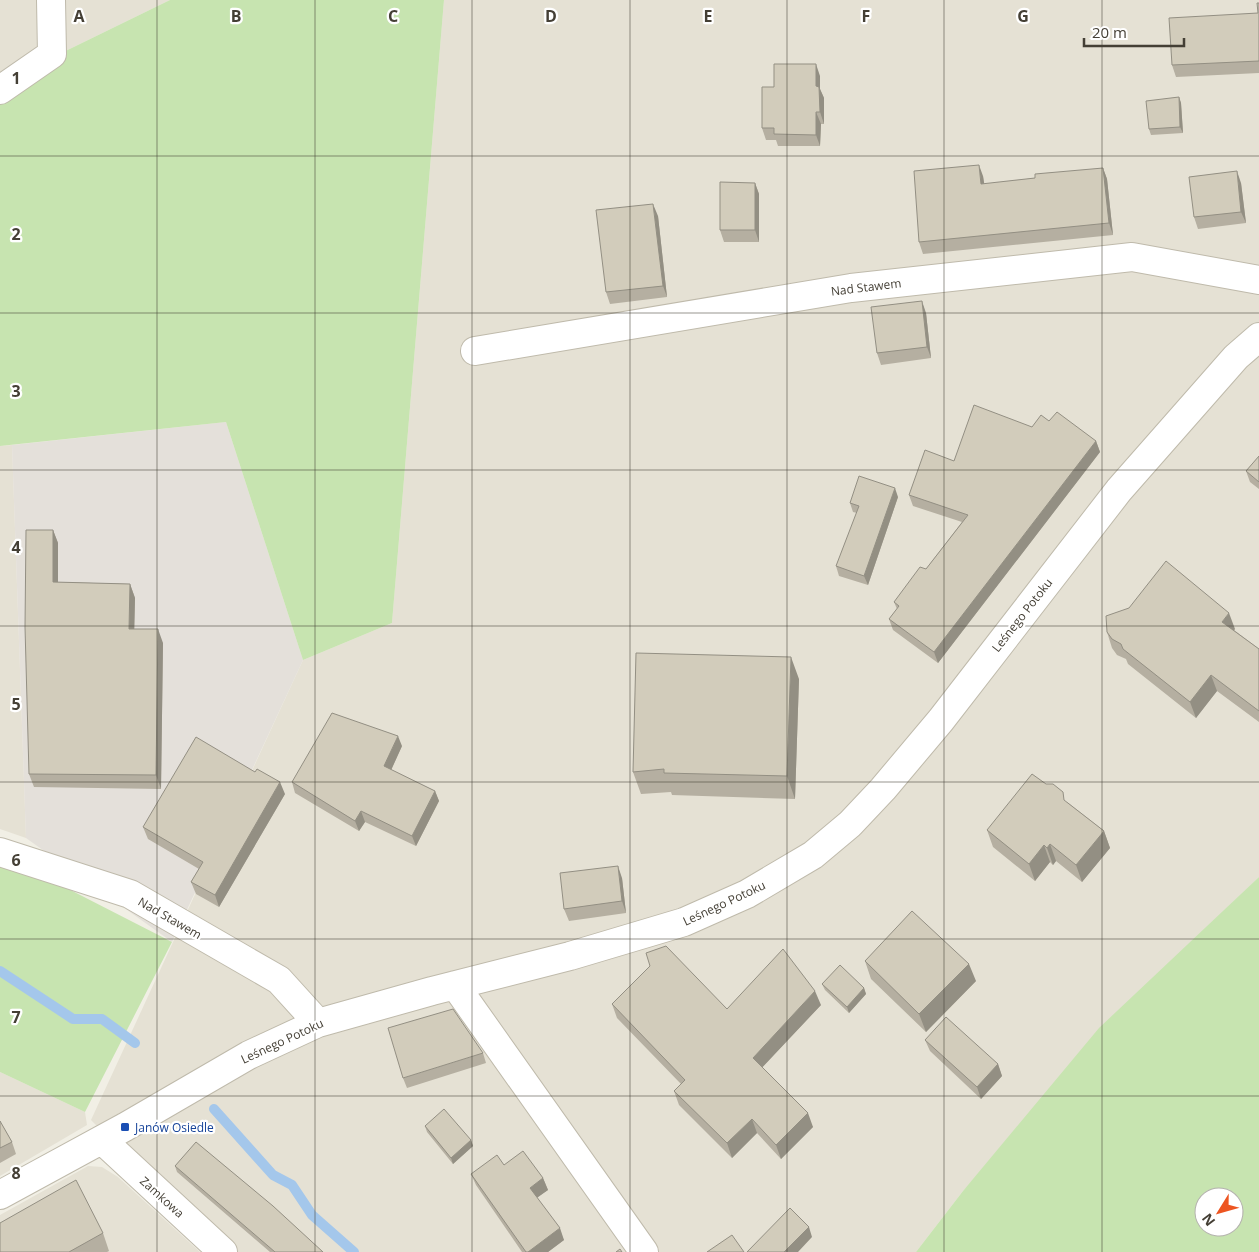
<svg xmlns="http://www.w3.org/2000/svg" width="1259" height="1252" viewBox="0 0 1259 1252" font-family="'Open Sans',sans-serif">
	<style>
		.residential { fill: #e5e1d4 }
		.industrial { fill: #e4e0da }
		.green { fill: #c7e4b0; fill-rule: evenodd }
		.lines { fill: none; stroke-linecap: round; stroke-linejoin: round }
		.stream { stroke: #a4c7eb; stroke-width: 10 }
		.minor-casing { stroke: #bfbaab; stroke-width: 30 }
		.minor { stroke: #fff; stroke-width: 28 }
		.wall { fill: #b5afa1 }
		.shaded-wall { fill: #938f83 }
		.building { fill: #d2ccbb; stroke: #938f83 }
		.grid { fill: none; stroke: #443f35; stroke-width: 1; stroke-opacity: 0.55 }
		.transit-dot { fill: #1a4fb4; stroke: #fff; stroke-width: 2 }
		.labels { text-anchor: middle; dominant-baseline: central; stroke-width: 4.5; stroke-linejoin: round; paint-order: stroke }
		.street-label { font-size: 12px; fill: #443f35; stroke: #fff }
		.transit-label { font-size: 12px; fill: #164399; stroke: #fff; text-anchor: start }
		.grid-label { font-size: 16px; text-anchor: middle; font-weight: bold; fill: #443f35; stroke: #fff; stroke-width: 4.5; stroke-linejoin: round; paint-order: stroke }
	</style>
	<rect width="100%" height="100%" fill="#f1efe5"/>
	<path class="residential" d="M0,0H170L0,83Z
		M444,0H1259V877L1195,939L963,1191L916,1252H222L91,1120L303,660L392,623Z
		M12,445L26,838L0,829V446Z
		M0,1072L85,1112L87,1125L0,1176Z
		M88,1166L102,1167L118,1177L200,1252H0V1215Z"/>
	<path class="industrial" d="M226,422L303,660L172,942L26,838L12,445Z"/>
	<path class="green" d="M170,0H444L392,623L303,660L226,422L0,446V83Z
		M0,854L172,942L85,1112L0,1072Z
		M1259,877V1252H916L963,1191L1099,1028ZM1204,1197H1234V1227H1204Z"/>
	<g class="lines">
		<path class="stream" d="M0,971L73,1019H102L135,1043
			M214,1109L273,1175L292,1185L312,1215L354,1252"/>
		<g class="minor-casing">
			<path id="minor" d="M0,90L52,54L51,0
				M475,351L851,288L1132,257L1259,280
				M0,852L130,894L279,980L318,1023
				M455,985L644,1252
				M102,1140L223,1252
				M0,1195L125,1127L249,1055L318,1023L432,991L570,956L684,922L747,894L813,855L850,824L883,789L941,720L1119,490L1236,357L1259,337"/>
		</g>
		<use href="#minor" class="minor"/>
	</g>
	<path class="wall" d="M1259,3V73L1176,77L1172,65L1258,13Z
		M820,76V89L824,98V124H821L820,146H778L776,140H766L762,128L774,87Z
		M1179,97L1181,103L1183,133L1151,135L1149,129Z
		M1103,168L1107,179L1113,235L923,254L919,242L983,176L984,184L1035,178Z
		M755,183L759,194V242H724L720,230Z
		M1241,183L1246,223L1198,229L1194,217Z
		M658,216L667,297L610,304L606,292Z
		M926,313L931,358L881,365L877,353Z
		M1049,421L1096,441L1100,452L938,663L893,630L889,619L897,609L894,602L926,569L962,522L913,506L909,495L954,461L1032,427Z
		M1259,456V489L1250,482L1246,471Z
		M898,497L868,585L839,576L836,566L857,513L853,512L850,503Z
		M53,530L58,543V582L130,584L135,598L134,629L163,643L161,789L34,787L29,774Z
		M1235,629L1234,630L1259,649V722L1217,691L1196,718L1128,664L1126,659L1117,655L1112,648L1107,632Z
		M799,679L795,799L672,795L671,792L641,794L633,772Z
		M402,746L391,770L435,791L439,801L416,846L365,822L359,831L295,793L292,782Z
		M285,794L219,907L196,894L191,882L199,869L148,839L143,827Z
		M1067,802L1104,831L1110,848L1082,882L1056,861L1053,865L1050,862L1035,881L993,847L987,830Z
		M622,878L626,913L569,921L564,909Z
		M865,961L976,981L926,1032L871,979Z
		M822,984L864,988L866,994L849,1013L825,990Z
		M612,1004L727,1009L821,1005L762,1067L813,1127L781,1159L757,1133L732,1158L679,1105L674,1091L681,1084L617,1018Z
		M925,1040L998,1064L1002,1076L981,1099L930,1051Z
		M483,1053L486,1063L407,1088L403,1078Z
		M0,1121L12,1142L16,1154L0,1163Z
		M425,1126L471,1140L473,1146L453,1164L427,1132Z
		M504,1165L543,1178L548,1190L537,1197L564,1240L548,1252H522L476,1185L471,1174Z
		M175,1166L323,1252H270L177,1172Z
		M103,1233L109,1251L107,1252H0Z"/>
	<path class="shaded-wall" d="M816,64L820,76V89L824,98V124L820,112L816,86Z
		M1179,97L1181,103L1183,133L1180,127Z
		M816,112L821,124L820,146L816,135Z
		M979,165L983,176L986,195L981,184Z
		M1103,168L1107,179L1113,235L1109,223Z
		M1237,171L1241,183L1246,223L1241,212Z
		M755,183L759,194V242L755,230Z
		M653,204L658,216L667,297L663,286Z
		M922,301L926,313L931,358L927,347Z
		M1096,441L1100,452L938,663L934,652Z
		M895,488L898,497L868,585L864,576Z
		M53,530L58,543V596L53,582Z
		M130,584L135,598L134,643L129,629Z
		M1229,613L1235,629L1228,637L1222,622Z
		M158,629L163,643L161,789L156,775Z
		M791,657L799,679L795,799L787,776Z
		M1211,675L1217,691L1196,718L1190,702Z
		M398,736L402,746L388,777L384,766Z
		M280,782L285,794L219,907L215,895Z
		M435,791L439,801L416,846L412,836Z
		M361,811L365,822L359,831L355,821Z
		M1104,831L1110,848L1082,882L1076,865Z
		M1050,844L1056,861L1053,865L1047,848Z
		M1044,845L1050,862L1035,881L1029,864Z
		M618,866L622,878L626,913L622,901Z
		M969,964L976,981L926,1032L919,1014Z
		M864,988L866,994L849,1013L847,1007Z
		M815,991L821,1005L758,1072L753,1058Z
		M998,1064L1002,1076L981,1099L977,1087Z
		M808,1113L813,1127L781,1159L776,1145Z
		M752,1119L757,1133L732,1158L727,1143Z
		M471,1140L473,1146L453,1164L451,1158Z
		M543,1178L548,1190L534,1200L530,1188Z
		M809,1227L812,1237L798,1252H784Z
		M560,1228L564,1240L548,1252H528Z"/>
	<path class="building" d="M1257,3H1259V61L1172,65L1169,18L1258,13Z
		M774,64H816V86L819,87L820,112H816V135L774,134V128H762V87H774Z
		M1179,97L1180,127L1149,129L1146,101Z
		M979,165L981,184L1035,178V174L1103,168L1109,223L919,242L914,171Z
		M1237,171L1241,212L1194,217L1189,177Z
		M720,182L755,183V230H720Z
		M653,204L663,286L606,292L596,210Z
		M922,301L927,347L877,353L871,307Z
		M974,405L1032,427L1041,415L1049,421L1057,412L1096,441L934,652L889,619L899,606L894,602L920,567L926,569L968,515L909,495L925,450L954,461Z
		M1259,456V482L1246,471Z
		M859,476L895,488L864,576L836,566L859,506L850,503Z
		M26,530H53V582L130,584L129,629H158L156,775L29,774L25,627Z
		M1166,561L1229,613L1222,622L1259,649V711L1211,675L1190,702L1123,649L1121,644L1112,639L1107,632L1106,616L1129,608Z
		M636,653L791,657L787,776L664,773V769L633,772Z
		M332,713L398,736L384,766L435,791L412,836L361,811L355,821L292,782Z
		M196,737L255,772L257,769L280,782L215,895L191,882L203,862L143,827Z
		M1032,774L1046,784H1053L1063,792L1064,800L1104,831L1076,865L1050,844L1047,848L1044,845L1029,864L987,830Z
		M618,866L622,901L564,909L560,873Z
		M912,911L969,964L919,1014L865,961Z
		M666,946L727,1009L783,949L815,991L753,1058L808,1113L776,1145L752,1119L727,1143L674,1091L685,1080L612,1004L650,966L646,953Z
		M840,965L864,988L847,1007L822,984Z
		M453,1009L483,1053L403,1078L388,1028Z
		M946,1017L998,1064L977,1087L925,1040Z
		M444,1109L471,1140L451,1158L425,1126Z
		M0,1121L12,1142L0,1148Z
		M196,1142L273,1206L323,1252H275L175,1166Z
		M523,1151L543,1178L530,1188L560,1228L528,1252H526L471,1174L497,1155L504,1165Z
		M76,1180L103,1233L69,1252H0V1223Z
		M790,1208L809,1227L784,1252H747Z
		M732,1235L744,1252H707Z
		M620,1249L622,1252H616Z"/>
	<path class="grid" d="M157,0V1252M315,0V1252M472,0V1252M630,0V1252M787,0V1252M944,0V1252M1102,0V1252M0,156H1259M0,313H1259M0,470H1259M0,626H1259M0,782H1259M0,939H1259M0,1096H1259"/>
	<rect class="transit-dot" x="120" y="1122" width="10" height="10" rx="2.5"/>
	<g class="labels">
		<g class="street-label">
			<text transform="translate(866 287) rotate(-7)">Nad Stawem</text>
			<text transform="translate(1022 615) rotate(-52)">Leśnego Potoku</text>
			<text transform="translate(724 903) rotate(-25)">Leśnego Potoku</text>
			<text transform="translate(170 918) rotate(30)">Nad Stawem</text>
			<text transform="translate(282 1041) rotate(-25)">Leśnego Potoku</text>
			<text transform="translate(162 1197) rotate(42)">Zamkowa</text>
		</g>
		<g class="transit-label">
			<text x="135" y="1127">Janów Osiedle</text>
		</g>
	</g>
	<g class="grid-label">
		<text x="79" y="22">A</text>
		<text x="236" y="22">B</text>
		<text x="393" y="22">C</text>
		<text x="551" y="22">D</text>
		<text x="708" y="22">E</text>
		<text x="866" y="22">F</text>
		<text x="1023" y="22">G</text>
		<text x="16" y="84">1</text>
		<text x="16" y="240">2</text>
		<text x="16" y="397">3</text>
		<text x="16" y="553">4</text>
		<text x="16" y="710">5</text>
		<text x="16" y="866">6</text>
		<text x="16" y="1023">7</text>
		<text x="16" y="1179">8</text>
	</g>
	<g transform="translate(1219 1212) rotate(233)"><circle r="24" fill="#ffffff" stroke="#b4b2ae"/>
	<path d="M0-4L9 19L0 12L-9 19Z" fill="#ed5521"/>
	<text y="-8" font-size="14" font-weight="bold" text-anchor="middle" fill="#443f35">N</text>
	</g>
	<path d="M1084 38v8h100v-8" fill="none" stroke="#443f35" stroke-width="2.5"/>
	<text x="1092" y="38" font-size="15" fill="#443f35" stroke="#ffffff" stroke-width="4" paint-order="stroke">20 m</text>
</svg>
